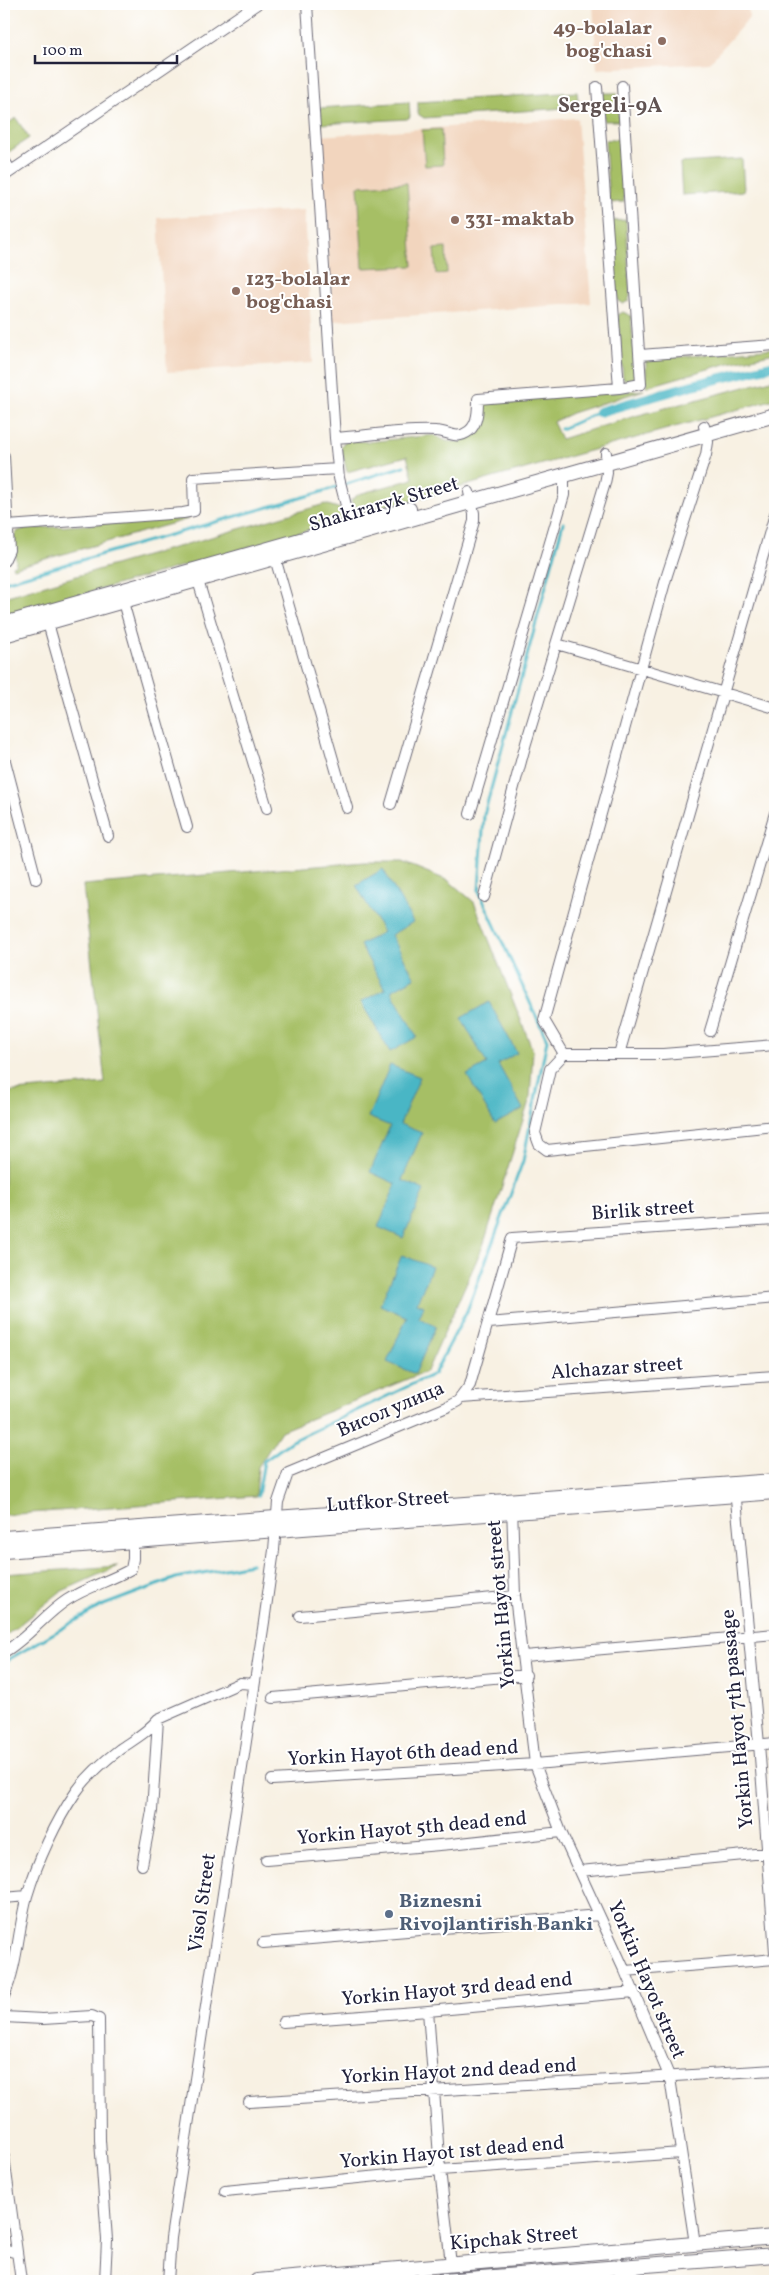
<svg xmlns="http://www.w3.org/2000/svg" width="779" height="2285" viewBox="0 0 779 2285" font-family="Vollkorn,serif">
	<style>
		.built { fill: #f2d5be }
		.green { fill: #a6bf65; stroke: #647050 }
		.water { fill: #49b6c5; stroke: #366c80 }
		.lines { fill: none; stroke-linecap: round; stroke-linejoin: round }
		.stream { stroke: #49b6c5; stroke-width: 3 }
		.canal { stroke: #49b6c5; stroke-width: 10 }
		.minor-casing { stroke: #6d6a76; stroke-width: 12 }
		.major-casing { stroke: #6d6a76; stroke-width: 16 }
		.minor { stroke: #fff; stroke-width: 10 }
		.major { stroke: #fff; stroke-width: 14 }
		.education-dot { fill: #8d6e63; stroke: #fff; stroke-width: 2 }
		.service-dot { fill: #5c6f8a; stroke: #fff; stroke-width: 2 }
		.labels { text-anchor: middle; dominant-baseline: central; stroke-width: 4; stroke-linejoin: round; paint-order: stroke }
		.education-label { font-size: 20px; font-weight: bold; fill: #785e54; stroke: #fff; text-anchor: start }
		.street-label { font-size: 20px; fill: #22223b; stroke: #fff }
		.service-label { font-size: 20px; font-weight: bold; fill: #4e5e75; stroke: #fff; text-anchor: start }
		.neighbourhood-label { font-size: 21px; font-weight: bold; fill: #605352; stroke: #fff }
	</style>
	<rect width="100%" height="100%" fill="#fff"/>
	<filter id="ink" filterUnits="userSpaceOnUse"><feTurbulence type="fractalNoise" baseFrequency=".02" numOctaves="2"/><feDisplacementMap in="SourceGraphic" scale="10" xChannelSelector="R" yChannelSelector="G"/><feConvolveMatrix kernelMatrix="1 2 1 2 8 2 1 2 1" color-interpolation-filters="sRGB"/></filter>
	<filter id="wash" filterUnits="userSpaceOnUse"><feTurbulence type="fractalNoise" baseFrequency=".0096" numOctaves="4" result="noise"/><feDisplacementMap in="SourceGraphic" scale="20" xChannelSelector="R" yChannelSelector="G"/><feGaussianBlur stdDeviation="1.12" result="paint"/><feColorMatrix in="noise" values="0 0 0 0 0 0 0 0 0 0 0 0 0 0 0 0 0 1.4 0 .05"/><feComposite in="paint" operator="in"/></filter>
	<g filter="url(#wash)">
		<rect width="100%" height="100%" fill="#f8f1e3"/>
		<path class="built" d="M593,4H748L749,18L709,63L597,69Z
			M577,118L591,303L333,321L319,136Z
			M304,210L313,363L167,372L158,218Z"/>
		<path class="green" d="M577,92L579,107L424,118L418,114V102Z
			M602,93H617L619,121H604Z
			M409,102L410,117L407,119L320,124L319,108Z
			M16,118L29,138L6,154L4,126Z
			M441,129L443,165L425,166L422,130Z
			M620,139L624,202L609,203L605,140Z
			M742,159L744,191L682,195L680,163Z
			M407,183L413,266L363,268L358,186Z
			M626,220L630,296L628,301L623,304L618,301L610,221Z
			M446,248L447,273L436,274L434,249Z
			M623,312L631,316L636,376L631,381L623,379L618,314Z
			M775,348V353L729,363L646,387V360Z
			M775,379V399L357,516L351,500L359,494L413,479L407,456L347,472L341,448L343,443L351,440L368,442L434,435L446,441L459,442L480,433L482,426L480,407L487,401L644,390L572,413L553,422L561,439L635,416Z
			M325,504L341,509L344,520L4,617V597Z
			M189,518V519L13,568L12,566L16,564L14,536L18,531L24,529Z
			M365,862H402L449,881L474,902L533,1051L530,1098L483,1246L427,1371L281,1431L258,1467L256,1496L4,1515V1092L105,1083L83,885Z
			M118,1566L60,1592L4,1637V1574Z"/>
		<path class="water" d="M383,869L413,922L391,935L415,978L391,991L417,1037L390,1052L361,1002L385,989L360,945L383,932L356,885Z
			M489,1002L517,1053L498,1064L523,1109L495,1124L467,1075L487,1064L461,1018Z
			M390,1065L420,1077L400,1124L422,1133L402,1180L424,1190L403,1238L378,1227L396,1184L370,1172L390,1126L368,1117Z
			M402,1255L432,1267L417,1303L424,1306L419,1318L436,1326L415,1374L387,1362L407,1317L380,1305Z"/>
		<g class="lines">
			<path class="stream" d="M561,429L599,412
				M4,582L318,493L404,466
				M258,1495L264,1461L290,1442L434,1374L467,1311L523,1161L547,1040L479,891L484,815L563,523
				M4,1662L101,1606L176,1578L251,1564"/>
			<path class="canal" d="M599,412L693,385L775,365"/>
		</g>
	</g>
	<g filter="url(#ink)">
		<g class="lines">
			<g class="minor-casing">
				<path id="minor" d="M307,4L335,438L339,478L351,525
					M597,87L619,388
					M4,160L11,171
					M4,176L257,4
					M640,355L775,345
					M704,426L708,442L706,455L667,575L544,1020L564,1054H663L775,1045
					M335,438C367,436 404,429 436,431C448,431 456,441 469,431C478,424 478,409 478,399L619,388L641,384L622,86
					M4,456L9,550L4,561
					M8,526L183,513L194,511L193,478L338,469
					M273,551L347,808
					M196,574L267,808
					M121,595L187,827
					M46,616L108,836
					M557,644L775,708
					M4,757L36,879
					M391,804L474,521V513L469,492
					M470,814L564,495V474
					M484,897L526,743L605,483L607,473L606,453
					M710,1031L775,813
					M564,1054L550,1069L535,1133L539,1144L547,1150L775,1126
					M619,1054L775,514
					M489,1323L775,1298
					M461,1398L775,1376
					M735,1489L759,1744L775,1952
					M512,1506L515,1596L535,1764L561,1832L625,1971L670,2078L695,2244
					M300,1616L515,1596
					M4,1652C28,1638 44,1615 67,1600C87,1587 110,1581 131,1569L133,1559V1541
					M524,1656L775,1634
					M273,1698L526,1675
					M272,1780L535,1764L775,1743
					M266,1860L451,1844L561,1832
					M142,1865L152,1811L158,1720
					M580,1871L775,1852
					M4,1898L27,1896
					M263,1943L599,1915
					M625,1971L775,1959
					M4,1996C18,1964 18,1929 27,1896C37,1862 56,1821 76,1792C88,1775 103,1762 120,1749C133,1740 148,1732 158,1719L240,1683L254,1684
					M428,2011L440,2170L451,2264
					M4,2017L43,2019L92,2016L99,2019L100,2140L107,2240L105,2281
					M283,2022L428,2011L634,1992
					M249,2102L775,2070
					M4,2157L21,2281
					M225,2191L440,2170L681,2153
					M4,2249L17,2253
					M168,2281L171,2238L264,1622L274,1550L278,1502L288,1473L447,1407L458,1401L470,1385L512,1238L775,1220"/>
			</g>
			<g class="major-casing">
				<path id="major" d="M4,624L409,509
					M4,635L775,415
					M4,1538L775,1481
					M4,1551L775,1492
					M257,2281L775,2237
					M408,2281L405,2276L410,2268
					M442,2281L775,2255"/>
			</g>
			<use href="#minor" class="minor"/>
			<use href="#major" class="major"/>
		</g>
	</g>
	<g class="education-dot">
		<circle cx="662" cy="41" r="5"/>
		<circle cx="455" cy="220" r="5"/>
		<circle cx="236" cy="291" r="5"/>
	</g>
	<circle class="service-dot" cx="389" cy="1914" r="5"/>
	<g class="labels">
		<g class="education-label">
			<text x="652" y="29" text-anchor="end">49-bolalar<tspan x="652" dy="23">bog'chasi</tspan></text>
			<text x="465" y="220">331-maktab</text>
			<text x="246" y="280">123-bolalar<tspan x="246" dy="23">bog'chasi</tspan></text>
		</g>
		<g class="street-label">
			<text transform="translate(384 505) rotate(-16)">Shakiraryk Street</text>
			<text transform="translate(643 1211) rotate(-4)">Birlik street</text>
			<text transform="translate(617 1369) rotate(-4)">Alchazar street</text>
			<text transform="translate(391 1410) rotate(-23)">Висол улица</text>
			<text transform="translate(388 1502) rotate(-4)">Lutfkor Street</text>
			<text transform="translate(502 1604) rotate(-95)">Yorkin Hayot street</text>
			<text transform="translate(738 1719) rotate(-95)">Yorkin Hayot 7th passage</text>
			<text transform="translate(403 1754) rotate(-3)">Yorkin Hayot 6th dead end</text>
			<text transform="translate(412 1829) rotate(-5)">Yorkin Hayot 5th dead end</text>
			<text transform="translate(203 1903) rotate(-82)">Visol Street</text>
			<text transform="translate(646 1980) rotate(67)">Yorkin Hayot street</text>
			<text transform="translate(457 1990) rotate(-5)">Yorkin Hayot 3rd dead end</text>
			<text transform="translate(459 2072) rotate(-3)">Yorkin Hayot 2nd dead end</text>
			<text transform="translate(452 2153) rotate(-5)">Yorkin Hayot 1st dead end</text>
			<text transform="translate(514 2239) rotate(-5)">Kipchak Street</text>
		</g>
		<g class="service-label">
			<text x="399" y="1902">Biznesni<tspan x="399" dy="23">Rivojlantirish Banki</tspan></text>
		</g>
		<g class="neighbourhood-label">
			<text x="610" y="106">Sergeli-9A</text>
		</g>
	</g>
	<rect width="779" height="2285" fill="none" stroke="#fff" stroke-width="20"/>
	<path d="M35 55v8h142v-8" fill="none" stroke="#22223b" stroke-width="2.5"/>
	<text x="42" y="55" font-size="15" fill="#22223b" stroke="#ffffff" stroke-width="4" paint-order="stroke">100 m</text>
</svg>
